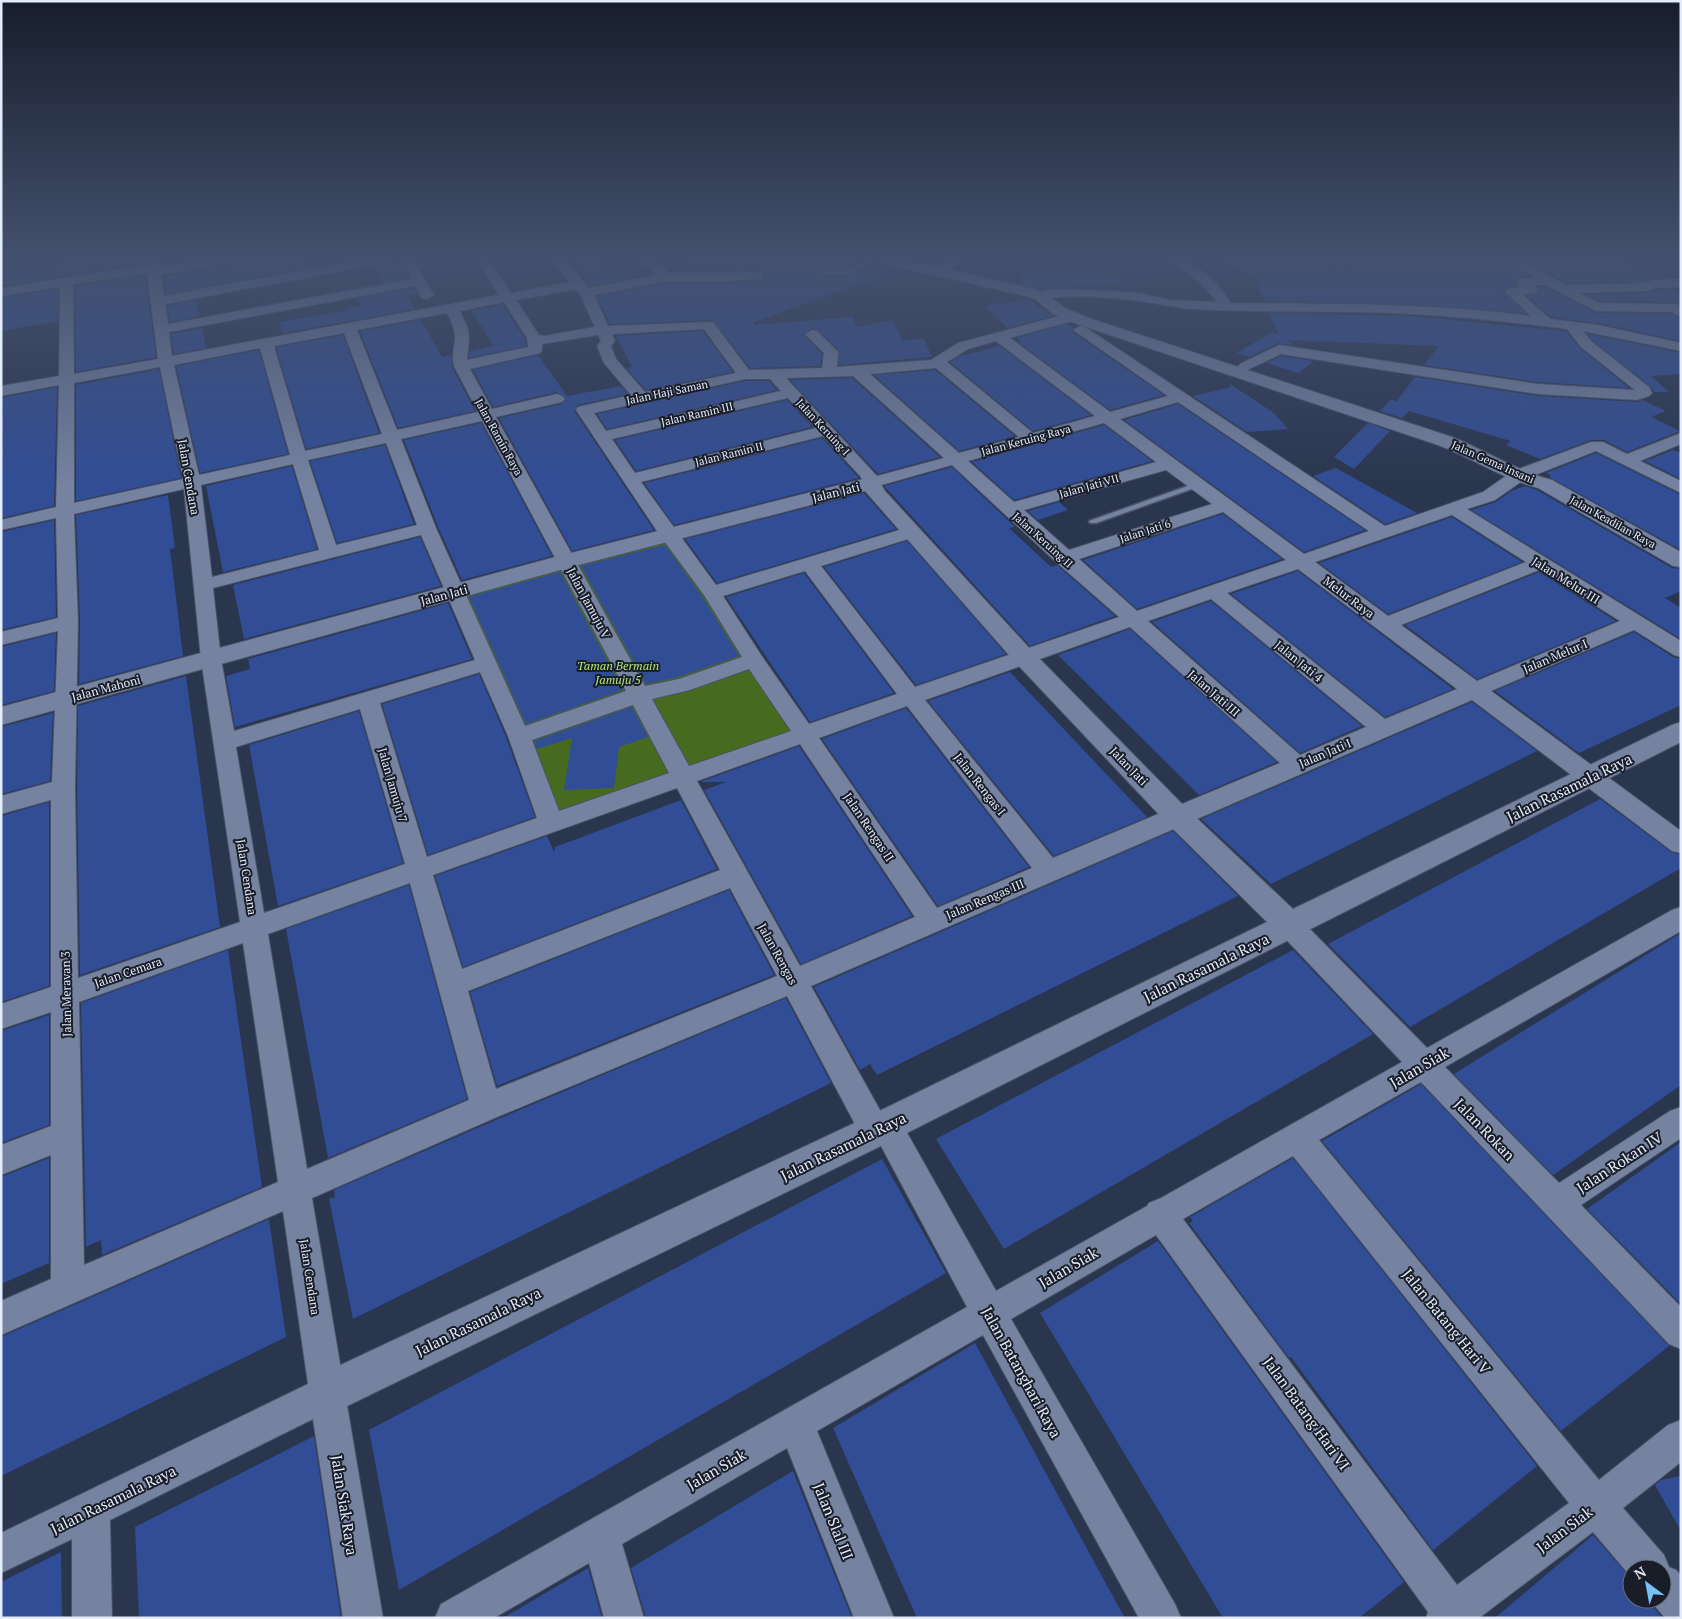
<svg xmlns="http://www.w3.org/2000/svg" width="1682" height="1619" viewBox="0 0 1682 1619" font-family="'PT Serif',serif">
	<style>
		.green { fill: #466b1f }
		.building { fill: #314d95 }
		.lines { fill: none; stroke-linecap: round; stroke-linejoin: round }
		.lane-casing { stroke: #495267; stroke-width: 3 }
		.street-casing { stroke: #495267; stroke-width: 2 }
		.secondary-casing { stroke: #495267; stroke-width: 2 }
		.lane { fill: #7683a0; fill-rule: evenodd }
		.street { fill: #7683a0; fill-rule: evenodd }
		.secondary { fill: #7683a0; fill-rule: evenodd }
		.labels { text-anchor: middle; dominant-baseline: central; stroke-width: 4; stroke-linejoin: round; paint-order: stroke }
		.far-street-label { font-size: 11px; fill: #e4ecfc; stroke: #181d28 }
		.street-label { font-size: 12px; fill: #e4ecfc; stroke: #181d28 }
		.park-label { font-size: 12px; font-style: italic; fill: #b1eb7d; stroke: #181d28 }
		.near-street-label { font-size: 15px; fill: #e4ecfc; stroke: #181d28 }
	</style>
	<rect width="100%" height="100%" fill="#2a354e"/>
	<path class="green" d="M668,534L806,733L551,823L455,592Z"/>
	<path class="building" d="M60,259H144L145,263L1,286V273L60,264Z
		M237,259H305L306,268L166,294L163,277L229,265Z
		M572,259H596L605,267L614,265L628,279L590,286Z
		M681,259H851L857,262L843,270L821,268L816,273L821,276L846,277L866,266L885,275L754,322V325L853,317L856,327L893,320L902,340L924,339L932,357L839,365V351L818,330L812,328L803,334L822,354L820,366L750,368L713,320L610,324L597,296L667,283L716,284L756,281L761,280L764,276L761,270L694,271Z
		M1220,259H1322L1330,265L1338,266L1354,264L1358,259H1504L1528,276L1516,278L1514,281L1517,286L1507,287L1503,292L1526,313L1419,305L1264,301L1255,279Z
		M1525,259H1623L1656,278L1645,281L1565,283Z
		M400,261L409,278L382,283L373,267Z
		M1103,265L1125,284L1038,289L1023,285L1022,272Z
		M145,275L156,357L76,372L75,286Z
		M1538,287H1546L1596,313L1672,314L1681,319V341L1598,323L1551,317L1527,296L1538,294L1540,290Z
		M414,288L418,294L408,296L415,309L283,333L279,322L348,310V308L362,306L358,298Z
		M58,289V321L1,331V298Z
		M1671,289L1681,297V304L1675,302L1599,301L1586,295L1647,293Z
		M1028,299L1053,316L1007,328L985,306Z
		M196,300L200,316L170,322L167,306Z
		M502,304L525,339L526,346L469,358L470,351L494,346L471,311Z
		M1269,313L1409,316L1566,331L1580,348L1629,388L1538,382L1424,365L1439,346L1286,340L1297,346L1278,343L1249,357L1237,353L1272,332L1279,336Z
		M421,320L442,357L451,355L452,367L475,411L398,428L360,331Z
		M1067,324L1073,328L1072,332L1164,395L1110,410L1018,342L1021,341L1017,338Z
		M202,328L206,348L174,354L171,334Z
		M703,331L733,372L646,390L626,368L632,367L616,336Z
		M1588,334L1681,353V374L1651,376L1669,392H1654L1650,386L1592,340Z
		M343,335L379,433L306,449L276,347Z
		M1000,346L1091,415L1033,431L950,362L960,356Z
		M259,350L288,454L200,473L176,366Z
		M538,355L567,396L621,386L628,394L578,405L574,411L654,530L572,551L499,418L562,404L566,398L557,392L493,407L473,370Z
		M1281,356L1313,361L1299,373L1267,363Z
		M159,369L181,478L76,501V385Z
		M935,370L1015,436L959,451L874,375Z
		M1415,377L1538,396L1637,402L1642,400L1666,411L1651,417L1680,431L1627,452L1604,440H1591L1540,459L1506,445L1511,441L1409,411L1402,418L1380,411L1391,399L1396,402Z
		M852,378L940,457L878,474L790,380Z
		M745,381H769L777,390L607,429L597,414Z
		M1230,384L1274,413L1288,429L1247,432L1193,396L1231,387Z
		M57,387L54,506L1,518V398Z
		M787,400L812,427L636,471L615,440Z
		M1178,404L1365,530L1304,552L1124,420Z
		M481,423L552,556L462,580L438,527L404,440Z
		M1368,423L1390,431L1354,469L1334,457Z
		M1104,425L1152,461L1014,500L972,462Z
		M822,438L859,478L674,525L644,483Z
		M385,445L414,524L337,543L310,461Z
		M1673,450L1681,453V479L1645,461Z
		M1596,453L1681,495V550L1549,477L1551,476L1546,473Z
		M292,466L317,549L223,572L206,486Z
		M952,467L1015,527L1009,528L1051,567L1057,565L1115,616L1030,646L884,486Z
		M1336,468L1417,513L1385,524L1313,476Z
		M1525,486L1537,490L1672,568L1681,569V591L1665,598L1681,608V639L1471,510L1496,502L1511,491Z
		M864,493L896,529L717,583L685,539Z
		M168,495L175,548L170,549L183,656L79,684L80,622L76,515Z
		M1059,502L1068,510L1038,520L1028,511Z
		M1223,514L1282,559L1137,609L1083,560Z
		M1452,517L1522,562L1388,614L1319,563Z
		M54,520L56,617L1,630V532Z
		M420,537L441,586L244,639L233,585Z
		M907,541L1006,654L916,685L824,567Z
		M665,545L702,596L739,656L678,677L646,684L581,566Z
		M1298,571L1453,689L1385,717L1231,594Z
		M560,572L623,690L526,724L469,597Z
		M1539,572L1616,621L1477,679L1405,625Z
		M804,573L894,693L810,722L726,597Z
		M1211,601L1362,726L1300,753L1152,622Z
		M448,603L472,659L235,727L226,676L250,669L248,659Z
		M1130,629L1277,762L1199,795L1058,655Z
		M1634,632L1673,657L1681,659V705L1579,753L1495,691Z
		M56,633L54,691L1,705V647Z
		M1010,672L1025,688L1147,817L1054,856L928,701Z
		M479,674L506,737L535,817L428,855L382,704Z
		M186,676L220,927L80,975L77,788L78,706Z
		M1472,702L1537,751L1271,884L1201,819Z
		M632,707L648,737L619,747L614,788L564,790L572,738L537,749L534,741Z
		M906,708L1029,867L938,906L822,739Z
		M359,711L403,863L278,906L249,745Z
		M53,713L50,781L1,794V727Z
		M799,746L912,916L801,964L704,790L726,782H700Z
		M1600,799L1671,852L1681,855V868L1410,1027L1328,944Z
		M681,800L717,869L463,967L435,876L547,836L554,852L555,847Z
		M49,802V986L1,1002V816Z
		M1173,831L1238,896L877,1075L870,1064L860,1070L814,987Z
		M409,885L467,1099L328,1158L286,929Z
		M729,890L774,975L497,1086L470,992Z
		M1681,933V1085L1553,1175L1454,1074Z
		M228,950L262,1187L102,1255L101,1240L86,1247L81,1003Z
		M1293,950L1373,1034L1004,1249L936,1139Z
		M786,998L831,1083L353,1319L329,1199L335,1197L334,1190L498,1119Z
		M49,1015V1125L1,1143V1031Z
		M1421,1084L1669,1346L1561,1431L1322,1141Z
		M1681,1142V1304L1587,1209Z
		M49,1158V1263L1,1284V1177Z
		M1293,1158L1537,1466L1433,1550L1291,1357L1289,1358L1189,1223L1193,1221L1190,1217Z
		M882,1159L946,1273L399,1590L369,1430Z
		M269,1219L286,1337L1,1476V1337Z
		M1158,1241L1404,1582L1359,1618H1223L1040,1313Z
		M975,1343L1110,1591L1125,1618H917L833,1428Z
		M314,1436L341,1618H139L135,1527Z
		M793,1471L852,1618H646L631,1568Z
		M1681,1476V1531L1655,1485L1661,1480Z
		M1593,1535L1632,1580V1599H1647L1662,1618H1495Z
		M61,1552L62,1618H1V1582Z
		M588,1568L602,1618H503Z"/>
	<g class="lines">
		<g class="lane-casing">
			<path id="lane" d="M867,259H875L846,275L821,274L818,272L821,270L843,272Z
				M1196,483L1203,485L1096,523H1090L1089,521Z"/>
		</g>
		<g class="street-casing">
			<path id="street" d="M146,259H158L159,267L207,259H235L229,263L161,275L164,296L365,259H392L386,263L165,304L168,324L412,279L401,259H413L434,295L427,299L422,298L415,286L169,332L172,356L499,295L476,259H488L511,293L570,282L552,259H565L589,288L657,275L639,259H653L670,273L761,272L762,275L761,278L756,279L716,282L667,281L594,295L608,326L713,322L749,370L822,368L824,353L805,334L812,330L817,331L838,352L837,367L931,360L958,343L1071,313L1076,314L1078,317L1076,320L1010,338L1110,412L1168,396L1073,330L1080,326L1085,327L1385,526L1483,492L1513,471L1591,442H1603L1627,454L1681,433V444L1640,461L1681,481V493L1596,451L1525,479L1495,500L1467,509L1681,641V657L1674,655L1634,630L1491,691L1681,831V853L1672,851L1472,700L811,986L881,1112L886,1110L897,1115L996,1291L1147,1206L1149,1203L1161,1198L1402,1062L1280,933L1276,925L1280,917L1289,914L1298,917L1427,1048L1672,910L1681,907V931L1445,1067L1559,1183L1670,1111L1681,1107V1138L1581,1205L1681,1307V1349L1669,1344L1421,1082L1319,1140L1599,1480L1668,1425L1681,1420V1462L1623,1508L1664,1555L1669,1567L1676,1570L1681,1575V1618H1665L1649,1599H1662V1569H1632V1578L1593,1532L1479,1618H1426L1428,1612L1156,1235L1011,1319L1175,1604L1181,1618H1139L983,1335L817,1431L894,1618H854L787,1448L622,1544L644,1618H604L589,1563L494,1618H435L441,1604L967,1307L880,1144L875,1146L864,1141L787,996L497,1117L312,1198L383,1618H343L313,1419L110,1520L112,1618H72V1539L1,1573V1533L308,1384L283,1211L1,1335V1301L51,1279V1155L1,1175V1145L51,1126V1012L1,1029V1004L51,987V800L1,814V796L52,782L58,631L1,645V632L58,618L56,518L1,530V520L56,507L59,385L1,396V386L59,376L60,287L1,296V288L147,265ZM147,273L158,359L74,374L73,284ZM575,289L580,294L595,327L544,336L539,335L516,300ZM504,302L527,338L528,347L467,360L469,339L468,329L460,311ZM447,313C451,321 455,328 455,337C455,347 451,356 454,366L478,412L397,430L357,330ZM704,329L736,373L645,392L616,359L611,346L615,341L612,334ZM344,333L382,434L305,451L274,346ZM598,335L601,341L597,346L604,363L631,395L578,407L576,410L659,534L704,595L742,657L679,679L645,686L496,417L562,402L565,399L562,396L557,394L492,409L470,369L540,353L542,350V344ZM996,341L1095,416L1033,433L947,362L968,349ZM260,348L290,455L199,475L174,365ZM160,367L183,479L74,503V383ZM936,368L1019,437L959,453L870,374ZM853,376L944,458L877,476L786,378ZM745,379H770L781,391L606,431L594,413ZM788,398L816,428L635,473L612,439ZM1178,402L1369,531L1304,554L1120,419ZM482,421L626,691L525,726L436,528L401,439ZM1104,423L1156,462L1014,502L968,461ZM823,436L861,477L865,487L871,488L952,465L1056,562L1119,617L915,687L821,566L918,536L921,532L918,528L912,527L906,528L716,585L641,482ZM386,443L417,525L336,545L308,460ZM293,464L319,550L212,577L201,485ZM1166,470L1212,504L1069,550L1024,510ZM184,489L201,659L240,922L78,978L75,788L78,622L74,514ZM1223,512L1286,560L1137,611L1079,559ZM1452,515L1526,562L1388,616L1315,562ZM421,535L475,660L234,731L221,659L213,588ZM1298,569L1457,689L1385,719L1227,593ZM1539,570L1620,621L1477,681L1401,625ZM805,571L897,694L809,724L761,655L723,596ZM1211,599L1366,727L1300,755L1148,621ZM1130,627L1280,763L1053,858L925,700ZM749,669L791,731L689,766L652,699L690,690ZM480,672L508,736L537,818L427,857L380,703ZM633,705L669,773L559,811L532,740ZM907,706L1032,868L937,908L819,738ZM360,709L405,864L264,913L236,747ZM800,744L915,917L800,966L697,781ZM677,788L720,870L462,969L433,875ZM410,883L469,1100L307,1169L268,934ZM730,888L777,976L496,1089L468,991ZM243,943L278,1182L84,1265L79,1002ZM1293,1156L1569,1503L1457,1585L1183,1219Z
				M950,259H965L948,270H940L938,267Z
				M1167,259C1172,259 1178,258 1183,260C1202,266 1221,287 1231,303C1331,304 1432,303 1531,316L1505,292L1507,289L1520,287L1516,282L1517,279L1534,278L1506,259H1521L1565,285L1645,283L1655,280L1681,279V287L1657,288L1647,291L1579,293L1599,303L1675,304L1681,306V317L1672,312L1596,311L1546,285H1534L1538,290L1536,293L1523,295L1550,319L1598,325L1681,343V351L1583,331L1591,341L1649,387L1652,393L1649,396L1637,400L1538,394L1281,354L1245,371L1240,370L1238,367L1240,364L1279,345L1538,384L1635,390L1581,347L1567,329C1497,320 1427,313 1356,312C1302,311 1248,312 1194,309C1174,308 1157,303 1138,301C1110,297 1066,294 1040,300L1033,296L1035,293L1053,289L1112,291L1139,293L1170,300L1218,302L1199,282Z
				M1324,259H1356L1354,262C1343,264 1333,268 1324,259Z"/>
		</g>
		<g class="secondary-casing">
			<path id="secondary" d="M873,259H900L1030,288L1045,293L1065,308L1089,318L1452,437C1485,450 1517,471 1552,480L1681,552V567L1673,566L1538,488C1503,479 1472,458 1438,445L1077,324L1053,314L1035,299L1021,295L880,263L875,262Z
				M871,477L878,479L885,491L1032,651L1187,809L1293,909L1672,725L1681,722V742L887,1143L343,1408L328,1414L313,1408L307,1393L313,1378L863,1119L1267,922L1167,823L1016,663L865,491L575,566L1,725V707L559,556Z"/>
		</g>
		<use href="#lane" class="lane"/>
		<use href="#street" class="street"/>
		<use href="#secondary" class="secondary"/>
	</g>
	<linearGradient id="sky" x2="0" y2="1"><stop stop-color="#171d2b"/><stop offset="0.53" stop-color="#44516e"/><stop offset="1" stop-color="#44516e" stop-opacity="0"/></linearGradient>
	<rect width="1682" height="486" fill="url(#sky)"/>
	<g class="labels">
		<g class="far-street-label">
			<text transform="translate(667 392) rotate(-12)">Jalan Haji Saman</text>
			<text transform="translate(697 414) rotate(-13)">Jalan Ramin III</text>
			<text transform="translate(823 427) rotate(47)">Jalan Keruing I</text>
			<text transform="translate(499 437) rotate(61)">Jalan Ramin Raya</text>
			<text transform="translate(1026 440) rotate(-15)">Jalan Keruing Raya</text>
			<text transform="translate(729 454) rotate(-14)">Jalan Ramin II</text>
			<text transform="translate(1493 462) rotate(24)">Jalan Gema Insani</text>
			<text transform="translate(1089 486) rotate(-16)">Jalan Jati VII</text>
			<text transform="translate(1613 522) rotate(29)">Jalan Keadilan Raya</text>
			<text transform="translate(1145 531) rotate(-18)">Jalan Jati 6</text>
			<text transform="translate(1043 540) rotate(42)">Jalan Keruing II</text>
		</g>
		<g class="street-label">
			<text transform="translate(189 477) rotate(80)">Jalan Cendana</text>
			<text transform="translate(836 492) rotate(-14)">Jalan Jati</text>
			<text transform="translate(1566 580) rotate(32)">Jalan Melur III</text>
			<text transform="translate(444 595) rotate(-15)">Jalan Jati</text>
			<text transform="translate(1349 597) rotate(37)">Melur Raya</text>
			<text transform="translate(589 603) rotate(62)">Jalan Jamuju V</text>
			<text transform="translate(1555 656) rotate(-23)">Jalan Melur I</text>
			<text transform="translate(1299 661) rotate(39)">Jalan Jati 4</text>
			<text transform="translate(106 688) rotate(-15)">Jalan Mahoni</text>
			<text transform="translate(1214 693) rotate(41)">Jalan Jati III</text>
			<text transform="translate(1325 753) rotate(-23)">Jalan Jati I</text>
			<text transform="translate(1129 766) rotate(46)">Jalan Jati</text>
			<text transform="translate(980 784) rotate(52)">Jalan Rengas I</text>
			<text transform="translate(393 785) rotate(74)">Jalan Jamuju 7</text>
			<text transform="translate(869 827) rotate(56)">Jalan Rengas II</text>
			<text transform="translate(247 877) rotate(81)">Jalan Cendana</text>
			<text transform="translate(985 899) rotate(-23)">Jalan Rengas III</text>
			<text transform="translate(778 954) rotate(61)">Jalan Rengas</text>
			<text transform="translate(128 972) rotate(-19)">Jalan Cemara</text>
			<text transform="translate(66 994) rotate(-91)">Jalan Meravan 3</text>
			<text transform="translate(310 1277) rotate(81)">Jalan Cendana</text>
		</g>
		<g class="park-label">
			<text x="618" y="665">Taman Bermain<tspan x="618" dy="14">Jamuju 5</tspan></text>
		</g>
		<g class="near-street-label">
			<text transform="translate(1569 787) rotate(-26)">Jalan Rasamala Raya</text>
			<text transform="translate(1206 967) rotate(-26)">Jalan Rasamala Raya</text>
			<text transform="translate(1419 1067) rotate(-30)">Jalan Siak</text>
			<text transform="translate(1485 1129) rotate(46)">Jalan Rokan</text>
			<text transform="translate(843 1146) rotate(-26)">Jalan Rasamala Raya</text>
			<text transform="translate(1619 1162) rotate(-33)">Jalan Rokan IV</text>
			<text transform="translate(1068 1267) rotate(-30)">Jalan Siak</text>
			<text transform="translate(478 1321) rotate(-26)">Jalan Rasamala Raya</text>
			<text transform="translate(1447 1321) rotate(51)">Jalan Batang Hari V</text>
			<text transform="translate(1022 1372) rotate(61)">Jalan Batanghari Raya</text>
			<text transform="translate(1307 1413) rotate(54)">Jalan Batang Hari VI</text>
			<text transform="translate(716 1469) rotate(-30)">Jalan Siak</text>
			<text transform="translate(113 1499) rotate(-26)">Jalan Rasamala Raya</text>
			<text transform="translate(345 1505) rotate(81)">Jalan Siak Raya</text>
			<text transform="translate(834 1521) rotate(68)">Jalan Slal III</text>
			<text transform="translate(1564 1529) rotate(-37)">Jalan Siak</text>
		</g>
	</g>
	<rect width="1682" height="1619" fill="none" stroke="#e4ecfc" stroke-width="5"/>
	<g transform="translate(1647 1584) rotate(328)"><circle r="24" fill="#181d28" stroke="#6a707d"/>
	<path d="M0-4L9 19L0 12L-9 19Z" fill="#77bff7"/>
	<text y="-8" font-size="14" font-weight="bold" text-anchor="middle" fill="#e4ecfc">N</text>
	</g>
</svg>
